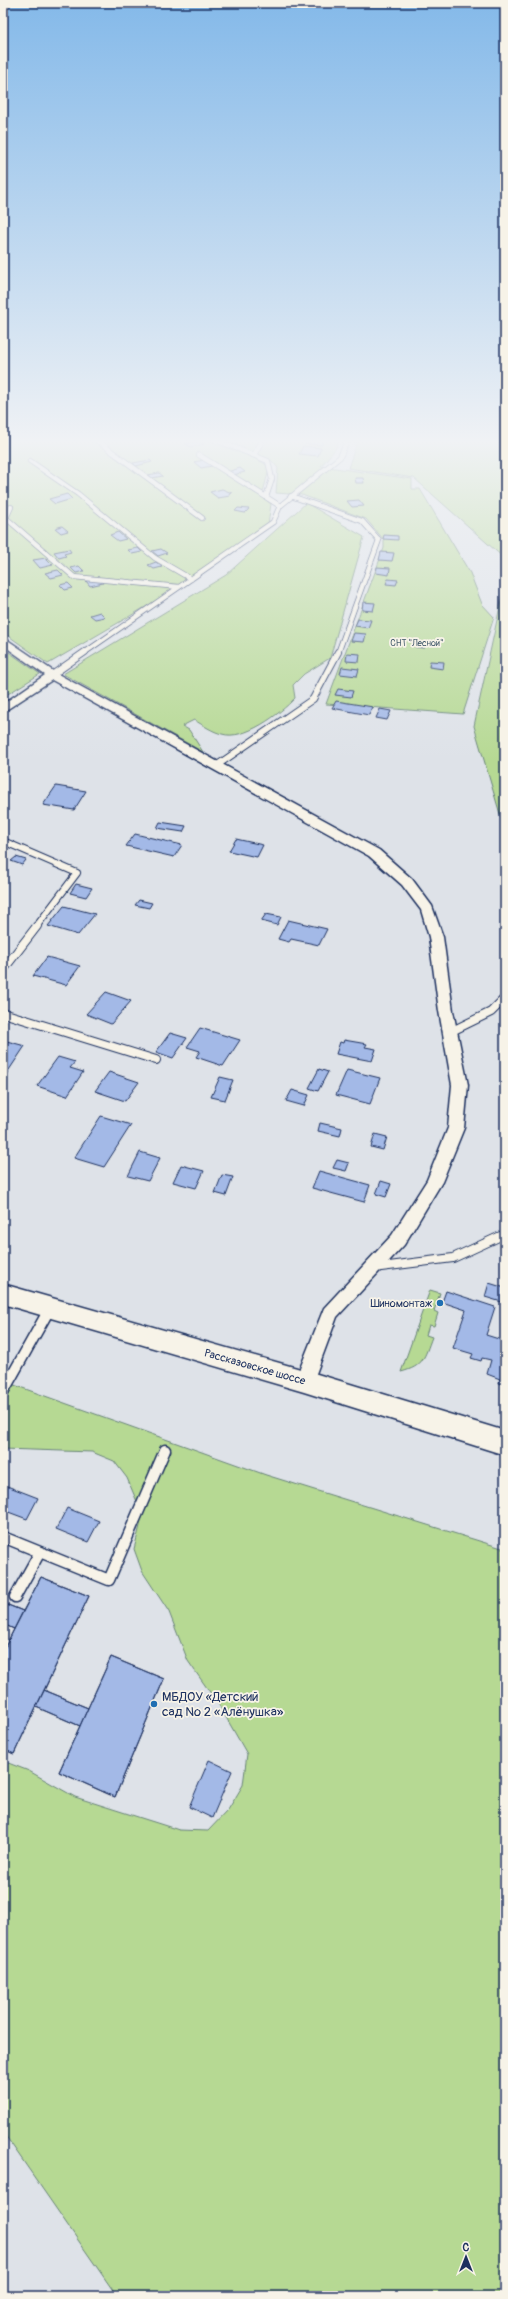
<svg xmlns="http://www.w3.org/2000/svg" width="508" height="2299" viewBox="0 0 508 2299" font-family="Pangolin,sans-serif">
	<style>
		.green { fill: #b6d993; stroke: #688478 }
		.building { fill: #a3b9e7; stroke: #1b2f5e }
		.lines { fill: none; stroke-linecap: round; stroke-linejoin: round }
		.lane-far3-casing { stroke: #1b2f5e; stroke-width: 6 }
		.lane-far2-casing { stroke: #1b2f5e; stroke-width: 8 }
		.lane-far1-casing { stroke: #1b2f5e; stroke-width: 10 }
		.lane-casing { stroke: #1b2f5e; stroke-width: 13 }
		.street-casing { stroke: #1b2f5e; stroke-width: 3 }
		.primary-casing { stroke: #1b2f5e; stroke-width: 3 }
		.lane-far3 { stroke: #f7f3e8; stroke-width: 4.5 }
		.lane-far2 { stroke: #f7f3e8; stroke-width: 6 }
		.lane-far1 { stroke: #f7f3e8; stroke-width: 8 }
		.lane { stroke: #f7f3e8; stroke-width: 10 }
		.street { fill: #f7f3e8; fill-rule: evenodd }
		.primary { fill: #f7f3e8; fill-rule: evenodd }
		.poi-dot { fill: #1f6fb2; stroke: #f7f3e8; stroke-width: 1.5 }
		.labels { text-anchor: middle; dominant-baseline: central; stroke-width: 3.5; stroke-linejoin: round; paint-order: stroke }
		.far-park-label { font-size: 9px; fill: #425a6b; stroke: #f7f3e8 }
		.poi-label { font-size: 11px; fill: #1b2f5e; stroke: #f7f3e8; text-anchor: end }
		.street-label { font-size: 11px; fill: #1b2f5e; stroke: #f7f3e8 }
		.near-poi-label { font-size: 13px; fill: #1b2f5e; stroke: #f7f3e8; text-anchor: start }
	</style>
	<rect width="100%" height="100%" fill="#dee2e8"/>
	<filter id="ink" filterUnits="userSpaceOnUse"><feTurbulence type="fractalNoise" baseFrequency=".025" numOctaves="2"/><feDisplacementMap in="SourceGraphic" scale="8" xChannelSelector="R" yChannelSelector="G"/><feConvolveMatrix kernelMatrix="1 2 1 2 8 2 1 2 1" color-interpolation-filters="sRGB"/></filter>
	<g filter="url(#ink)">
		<path class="green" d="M3,439H207L252,457L265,464L269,469L263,492L264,499L271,504L268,524L188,582L48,664L3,632Z
			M223,439H339L336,448L321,466L412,479V489H420L470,573L482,604L494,617L463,714L326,704L384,548V540L366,519L302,495L276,493L278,468L272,461Z
			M358,439H505V559L414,478L348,468Z
			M306,503L364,537L330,658L304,674L293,685L295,698C280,714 244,741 222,734C213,732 203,725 194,720L182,726L189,730L203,752L63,674L226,575Z
			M505,583V831L474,726Z
			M3,648L40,674L3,697Z
			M430,1290L440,1293L434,1311L438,1313L434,1326L429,1325L426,1335L432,1337C424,1358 424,1366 401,1372Z
			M3,1381L266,1475L505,1549V2296H115L112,2289L3,2132V1761L29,1771L75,1797L179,1830L208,1831L228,1810L243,1785L247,1754L219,1705L188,1661L169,1612L142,1571L134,1549L140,1526L138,1504L127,1478L114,1461L92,1452L3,1449Z"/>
		<path class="building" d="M307,439L323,440L322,445L305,444Z
			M199,440L204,444L191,447L185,444Z
			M303,446L321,448L318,456L299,454Z
			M150,460L152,462L136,466L133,463Z
			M204,460L212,466L201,468L194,462Z
			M240,468L245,472L233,475L227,472Z
			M159,473L163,476L152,478L148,475Z
			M355,478H363L364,483H356Z
			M222,489L232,493L229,494L230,496L218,498L210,492Z
			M67,494L72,499L55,504L49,499Z
			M359,500L364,506L352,507L347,501Z
			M238,508L249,509L245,513L235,511Z
			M62,526L68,531L61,533L55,528Z
			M118,532L126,539L118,541L110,535Z
			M384,535L398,536V540L383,539Z
			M138,548L142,552L132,554L128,550Z
			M69,549L71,552L64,554L66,556L59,558L54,552Z
			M161,549L167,553L158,556L152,551Z
			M381,552L394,553L392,561L379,560Z
			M46,558L53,565L40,568L33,560Z
			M156,562L162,567L154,569L148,565Z
			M79,566L84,571L76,573L71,568Z
			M377,567L390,568L389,575L376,573Z
			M58,570L63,575L51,578L45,573Z
			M98,578L103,583L90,586L86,581Z
			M388,579L398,580L396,585L386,584Z
			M68,583L73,588L65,590L60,585Z
			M363,602L375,603L373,611L362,610Z
			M100,612L105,617L95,619L90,615Z
			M358,619L371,620L368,628L355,626Z
			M354,633L366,634L364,642L351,641Z
			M416,642L425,643L424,648L415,647Z
			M347,653L360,654L359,662L346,661Z
			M430,661L444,662L443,669L429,667Z
			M342,667L359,669L357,676L340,674Z
			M338,689L353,691L351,697L335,695Z
			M336,701L373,707L369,715L332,708Z
			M380,709L391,711L387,720L376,718Z
			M56,786L86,791L74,810L43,805Z
			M160,822L186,826L183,832L157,828Z
			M135,834L182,845L174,857L126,846Z
			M236,839L263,845L257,857L229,851Z
			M16,857L26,860L22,865L11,861Z
			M76,884L92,888L86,897L70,893Z
			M139,900L152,903L149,908L135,905Z
			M64,906L95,914L78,935L48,926Z
			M266,914L281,917L277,925L261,921Z
			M288,920L327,929L319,945L291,939L289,942L278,939Z
			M47,957L80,966L66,985L33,976Z
			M106,992L131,1001L111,1024L86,1014Z
			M200,1028L240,1040L223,1066L196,1057L200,1051L187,1047Z
			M170,1033L187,1038L173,1058L156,1052Z
			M3,1040L25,1046L5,1076L3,1075Z
			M344,1040L367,1044L365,1047L376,1049L372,1061L336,1054L340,1042L343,1043Z
			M58,1057L75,1062L70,1068L83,1072L67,1096L37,1086Z
			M319,1069L328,1072L318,1091L309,1088Z
			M347,1070L380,1078L370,1104L336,1095Z
			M109,1072L139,1082L125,1101L95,1091Z
			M220,1077L233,1080L225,1100L211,1097Z
			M292,1090L309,1095L304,1106L286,1101Z
			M101,1116L131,1125L104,1167L74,1158Z
			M320,1123L342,1128L340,1136L318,1131Z
			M375,1134L387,1137L383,1150L371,1147Z
			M140,1152L160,1158L148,1181L128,1176Z
			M337,1160L349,1163L346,1171L333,1168Z
			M181,1165L204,1171L196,1188L173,1182Z
			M319,1171L370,1185L364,1202L312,1188Z
			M222,1175L233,1177L226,1196L215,1193Z
			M381,1181L391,1184L386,1197L376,1194Z
			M489,1283L505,1288V1303L485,1297Z
			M446,1291L495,1307L486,1335L505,1341V1385L499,1383L500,1379L487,1374L491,1360L482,1358L481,1361L471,1358L473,1354L453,1348L466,1310L442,1302Z
			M7,1486L38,1498L27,1519L3,1510V1494Z
			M67,1508L99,1521L88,1542L56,1529Z
			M41,1577L89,1596L14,1754L3,1749V1651Z
			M41,1577L89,1596L44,1690L88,1708L111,1657L164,1679L115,1797L59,1772L80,1726L36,1707L14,1754L3,1749V1651L14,1629L3,1624V1603L23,1611Z
			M3,1603L23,1611L14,1629L3,1624Z
			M111,1657L164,1679L115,1797L59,1772Z
			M44,1690L88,1708L80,1726L36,1707Z
			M209,1760L232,1771L212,1818L189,1807Z"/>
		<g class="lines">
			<g class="lane-far3-casing">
				<path id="lane-far3" d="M95,439L202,518
					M199,455L266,497
					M254,455L263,439
					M30,461L78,494L155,558L191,579
					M291,496L362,521L379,540L338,653
					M280,506L340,457L348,439
					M11,507L6,518L74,577L179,587
					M84,653L273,522L280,506L266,497L272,479L268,461L213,439"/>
			</g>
			<g class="lane-far2-casing">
				<path id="lane-far2" d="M52,675L85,652
					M216,766L313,699L338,652
					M3,841L77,873L36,927"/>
			</g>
			<g class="lane-far1-casing">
				<path id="lane-far1" d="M3,970L37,926
					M3,1013L156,1060
					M450,1032L491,1012L505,998
					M373,1268L453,1258L505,1234"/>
			</g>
			<g class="lane-casing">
				<path id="lane" d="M3,1392L50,1308
					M3,1537L109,1580L165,1450
					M15,1597L40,1552"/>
			</g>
			<g class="street-casing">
				<path id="street" d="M3,637L56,673L379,850L412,879L432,906L443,937L453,1011L468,1085L464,1128L442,1182L404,1245L337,1317L311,1387L304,1389L297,1387L295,1381L324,1308L392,1235L427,1180L448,1128L452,1085L439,1011L429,937L421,910L402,885L369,856L52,680L3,712V704L45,675L3,645Z"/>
			</g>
			<g class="primary-casing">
				<path id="primary" d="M3,1284L304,1370L505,1431V1455L304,1392L3,1304Z"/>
			</g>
			<use href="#lane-far3" class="lane-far3"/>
			<use href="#lane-far2" class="lane-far2"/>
			<use href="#lane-far1" class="lane-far1"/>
			<use href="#lane" class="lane"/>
			<use href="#street" class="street"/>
			<use href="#primary" class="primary"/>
		</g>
	</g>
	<linearGradient id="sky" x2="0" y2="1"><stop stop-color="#84b9e9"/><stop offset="0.58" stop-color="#f0f2f5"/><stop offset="1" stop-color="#f0f2f5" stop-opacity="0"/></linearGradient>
	<rect width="508" height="761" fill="url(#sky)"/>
	<g class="poi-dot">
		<circle cx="440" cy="1303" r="4"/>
		<circle cx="154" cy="1704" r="4"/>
	</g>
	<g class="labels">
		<g class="far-park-label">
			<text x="417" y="643">СНТ "Лесной"</text>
		</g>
		<g class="poi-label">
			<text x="432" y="1303">Шиномонтаж</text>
		</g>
		<g class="street-label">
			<text transform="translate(255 1367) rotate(16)">Рассказовское шоссе</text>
		</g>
		<g class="near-poi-label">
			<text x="162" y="1697">МБДОУ «Детский<tspan x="162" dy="15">сад № 2 «Алёнушка»</tspan></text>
		</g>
	</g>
	<rect width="508" height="2299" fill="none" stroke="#f7f3e8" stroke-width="16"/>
	<rect x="8" y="8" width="492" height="2283" fill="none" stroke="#1b2f5e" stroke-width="1.5" filter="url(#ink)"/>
	<g transform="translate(466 2257)" stroke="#f7f3e8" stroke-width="3" paint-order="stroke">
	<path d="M0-3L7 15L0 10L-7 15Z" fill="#1b2f5e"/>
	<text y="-6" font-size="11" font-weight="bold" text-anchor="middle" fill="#1b2f5e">С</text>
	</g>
</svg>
